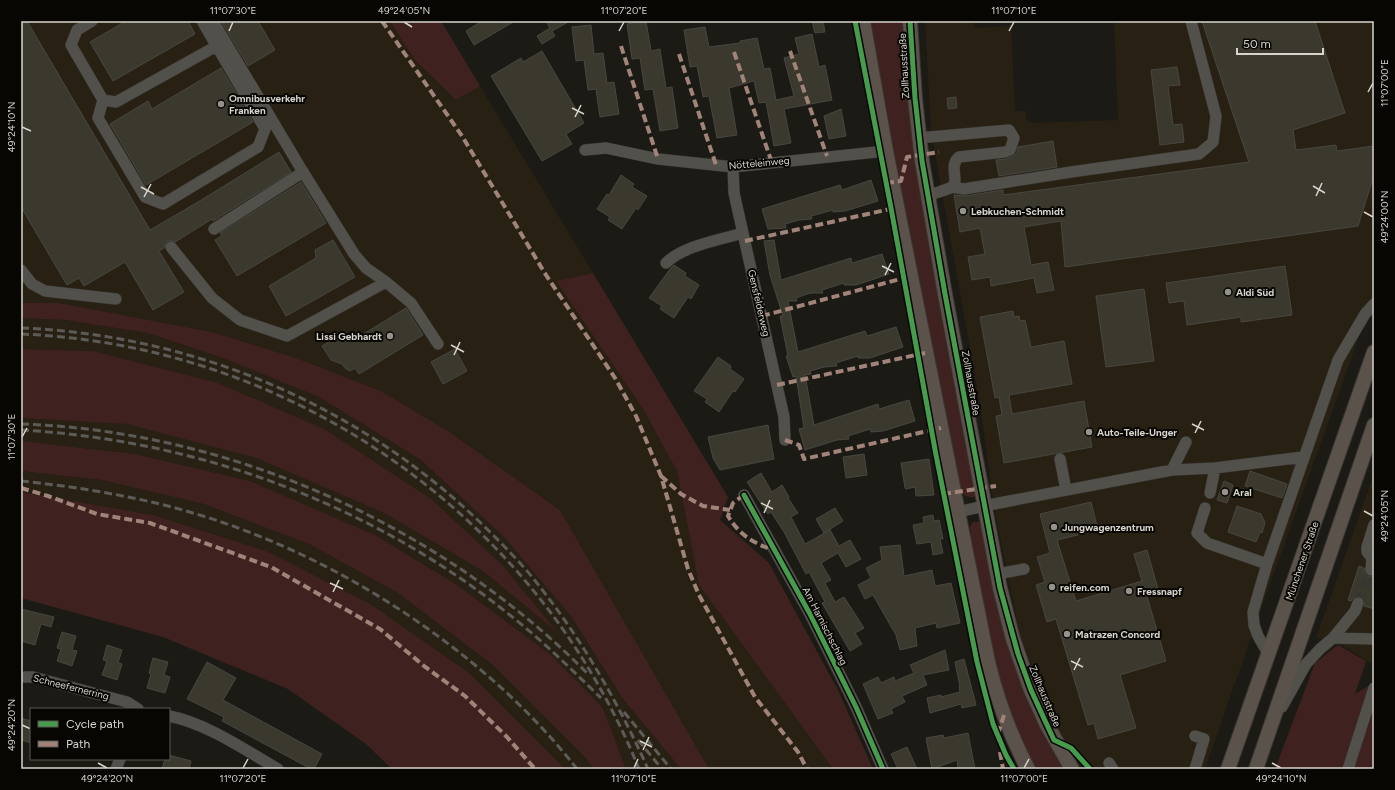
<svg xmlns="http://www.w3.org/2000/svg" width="1395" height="790" viewBox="0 0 1395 790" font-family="Figtree,sans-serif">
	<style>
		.built { fill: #282113 }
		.green { fill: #3f221f }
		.building { fill: #3b392e; stroke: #484641 }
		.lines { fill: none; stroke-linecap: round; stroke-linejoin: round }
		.minor-tunnel { stroke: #383630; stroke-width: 11; stroke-dasharray: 11 5.5; stroke-linecap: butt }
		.minor-casing { stroke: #383632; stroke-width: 12 }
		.major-casing { stroke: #383632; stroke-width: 16 }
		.minor { stroke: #52504b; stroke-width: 11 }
		.major { stroke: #5b534b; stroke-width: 14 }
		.rail { stroke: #5d5b57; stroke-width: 3; stroke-dasharray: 8 4; stroke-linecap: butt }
		.quiet { stroke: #a18479; stroke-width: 4; stroke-dasharray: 8 4; stroke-linecap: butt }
		.cycleway-casing { stroke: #080603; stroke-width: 8 }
		.cycleway { stroke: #469c4c; stroke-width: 5 }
		.ticks { fill: none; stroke: #d7d4cd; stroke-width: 1.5 }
		.poi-dot { fill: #96938c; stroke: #080603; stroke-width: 1.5 }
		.labels { text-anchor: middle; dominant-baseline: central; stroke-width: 4; stroke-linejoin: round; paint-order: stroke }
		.street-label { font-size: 10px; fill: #d7d4cd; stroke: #080603 }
		.poi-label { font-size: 10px; font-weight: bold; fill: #d7d4cd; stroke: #080603; text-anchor: start }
		.neatline { fill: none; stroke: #d7d4cd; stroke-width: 1.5 }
		.ticks-label { font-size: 10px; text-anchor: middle; fill: #d7d4cd }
	</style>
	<rect width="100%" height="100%" fill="#1c1a14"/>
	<path class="built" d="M21,21H390L413,58L456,100L480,86L593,273L556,281L643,409L677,471L699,585L833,769H709L560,510L448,431L381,391L296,358L212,332L59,303H21Z
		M925,21H974L975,28L1011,26L1015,111H1026V119L1031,123L1118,120L1114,21H1374V295L1253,632L1205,769H1085L1076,759L1055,724L1020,635L994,507L980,404L931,131Z
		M21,318L65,320L148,333L223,358L319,397L421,460L504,537L570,615L623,699L681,769H626L603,708L457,585L375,535L250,481L135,454L21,441V418L127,424L257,457L384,513L483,571L555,630L324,429L218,383L93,351L21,349Z
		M21,471L102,480L204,504L311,545L398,593L493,665L585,757L594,769H565L469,673L266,551L153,515L21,492Z
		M1374,474V665L1335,641L1316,638Z"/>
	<path class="green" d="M390,21H441L480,86L456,100L413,58Z
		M869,21H909L914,99L977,496C969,499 964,496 959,490L921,287L890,147Z
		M593,273L728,497L720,520L769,563L839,692L873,769H833L699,585L677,471L643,409L556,281Z
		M21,303H59L212,332L296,358L381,391L448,431L560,510L709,769H681L623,699L570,615L504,537L421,460L319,397L223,358L148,333L65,320L21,318Z
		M21,349L93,351L218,383L324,429L431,499L502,565L557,632L483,571L384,513L257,458L127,424L21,418Z
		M21,441L135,454L250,481L375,535L457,585L552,656L603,708L626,769H594L585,757L493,665L398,593L311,545L204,504L102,480L21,471Z
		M21,492L153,515L266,551L370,604L469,673L565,769H392L366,744L288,689L163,637L21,598Z
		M973,522H979L984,527L1005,623L1067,769H1034C1026,749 1016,730 1009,710C989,655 981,597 971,540L970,527Z
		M1338,645L1366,661L1355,694L1374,683V769H1275L1315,663Z"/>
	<path class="building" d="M21,21H27L150,230L198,202L279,152L291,172L213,221L212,219L175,242L170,240L166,242L164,248L159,251L184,292L153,310L125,262L84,286L79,278L67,285L21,207Z
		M126,21H188L195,34L113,81L90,42Z
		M221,21H258L275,50L248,66Z
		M482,21H515L474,45L466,31Z
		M546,21H570L552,31L555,36L542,44L537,36L550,28Z
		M646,21L651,51L660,49L666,88L672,87L678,128L660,131L653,89L645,90L640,58L632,59L627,24Z
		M812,21H823L825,32L815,33Z
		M1202,21H1315L1345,113L1293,130L1296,150L1336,145L1337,151L1374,146V175L1358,226L1065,267L1061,221L1024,227L1031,265L1048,262L1054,290L1037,293L1034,278L991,286L990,277L972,280L968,257L985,254L980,228L960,232L954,195L965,196L1003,190V195L1249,162Z
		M591,25L594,54L603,53L607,83L614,82L619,114L600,117L596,89L588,90L584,60L576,61L572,27Z
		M705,27L709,47L740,43V41L757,38L764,69L770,68L776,100L794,96L784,58L799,54L795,38L812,34L819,67L825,65L832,100L784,109L791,143L774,146L766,102L759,103L754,81L729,88L737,135L717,138L709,96L703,97L697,66L690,67L684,30Z
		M542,51L584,123L566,134L572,144L542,161L491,76L521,58L523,62Z
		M1177,67L1180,85L1168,86L1173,125L1182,124L1184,142L1160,145L1151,70Z
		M221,68L253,122L146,185L110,124L148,101L152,109Z
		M956,97L957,108L948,109L947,98Z
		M841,109L846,136L829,139L824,116Z
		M1053,141L1057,167L999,176L996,160L1006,159L1013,156L1017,153L1018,147Z
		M621,175L634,184L632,187L647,196L638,210L636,208L622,229L608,220L610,217L597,209L607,194L609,195Z
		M871,180L878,201L845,211L833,212V210L811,216L812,219L799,220L785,224L786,228L768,229L762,209L840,185L842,190Z
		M301,182L326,223L237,276L215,240L222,236L220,233Z
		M333,240L355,277L286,316L269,286L316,258L315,250Z
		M774,240L781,280L851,258L852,263L882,254L889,274L856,285H844V283L822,290L823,293H810L796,298L797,301H788L798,352L865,331L867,336L896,327L903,347L870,358H858V356L836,363L837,366L824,367L810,371L811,374L805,375L814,425L878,404L879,409L909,400L915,421L883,431L871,432L870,429L848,436L849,439L837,440L805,450L799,429L804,428L796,376L793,377L786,356H788L780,316H783L770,275L764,241Z
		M674,265L686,273L685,276L699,285L691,299L688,297L674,318L660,309L662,306L649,298L670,269Z
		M1285,266L1292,315L1241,322V317L1187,325L1184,301L1169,303L1166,283Z
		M1144,289L1154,361L1106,367L1096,296Z
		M406,308L423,335L359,374L355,368L350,371L345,368L342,364L331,360L322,346L346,332L352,341Z
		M1013,311L1014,317L1019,316L1020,321L1025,320L1031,347L1064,341L1072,384L1009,395L1012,414L1084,401L1092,447L1004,463L996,416L1002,415L999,397L995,398L980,317Z
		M455,349L467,371L443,384L431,362Z
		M718,357L731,366L730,369L744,379L735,392L733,391L719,412L705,402L707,399L694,391Z
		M768,425L774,459L720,470L713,458L708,437Z
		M864,454L867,475L846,478L843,457Z
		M929,459L934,495L916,496L915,487L906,489L905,488L901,463Z
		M1250,471L1287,484L1282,498L1245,486Z
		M761,473L772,492L782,485L789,497L788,498L798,513L791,517L805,544L830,530L839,546L850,540L861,559L846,567L838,553L821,563L831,580L825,583L835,602L844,597L864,628L855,633L862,644L850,651L822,603L825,602L809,572L806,574L784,532L771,512L768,514L747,482Z
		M1224,481L1233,485L1227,503L1217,500Z
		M1091,502L1098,530L1057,540L1076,601L1142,581L1134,554L1147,550L1158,589L1146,593L1166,661L1120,675L1136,728L1098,739L1094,723L1088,725L1056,619L1047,622L1036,585L1045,582L1037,557L1050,553L1040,514Z
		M1237,506L1261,514L1265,523L1262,533L1260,532L1256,542L1228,532Z
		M835,508L843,521L824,533L816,519Z
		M933,515L934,521L939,520L943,539H940L943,553L933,555L931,542L917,544L913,525L924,523L923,517Z
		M900,545L904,576L932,570L935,586L951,583L960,623L937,628L936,623L915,628L917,646L900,650L896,635L873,595L865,599L858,585L871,578L866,568L882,560L880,547Z
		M1359,566L1364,568L1365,573L1367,576H1374V609L1364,606V599L1360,596L1354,597L1351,601L1348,600Z
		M21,609L54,617L51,627L41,624L35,645L21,641Z
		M62,632L76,636L72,650L77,651L72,666L57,661L61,649L57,648Z
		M107,645L122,650L118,663L122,664L117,680L102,675L107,661L103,660Z
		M945,650L949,670L923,675L927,685L902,696L905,702L891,709L893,713L878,719L863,684L878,677L881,683L894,677L895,681L914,673L910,665Z
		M153,658L168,662L164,675L170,677L165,693L147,688L151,674L149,673Z
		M964,659L976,705L962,708L961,704L930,713L927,698L941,695V697L960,692L959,687H960L955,662Z
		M207,662L236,678L223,700L322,754L314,769H311L222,721L224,717L187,699Z
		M21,718L31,721V743L21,740Z
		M968,733L975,769H958L957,760L932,769L926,738L943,735L944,738Z
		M907,747L917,769H898L891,754Z
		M169,755L191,761L189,769H162L165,759H169Z"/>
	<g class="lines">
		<path class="minor-tunnel" d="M1358,603L1371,570"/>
		<g class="minor-casing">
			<path id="minor" d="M92,21L77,30L71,45L103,100L116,102L222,43
				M213,21L300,167L354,254L366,268L386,282L411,303L438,344
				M103,100L98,118L145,197L163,204L258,147L265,129L202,21
				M918,138L1009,130L1014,138L1010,150L1005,152L959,157C948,166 960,181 952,187C947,190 934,193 927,196
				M585,150L606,148L658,159L733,167L886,151
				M733,167L734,193L784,417L785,440
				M952,187L964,189L1071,172L1199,154L1213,142L1216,116L1191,21
				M214,229L303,172
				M171,247L212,298L240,320L287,336L386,282
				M666,263C683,246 719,240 743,233
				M21,270L32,284L45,291L116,299
				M1060,459L1066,490
				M1172,470L1186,442
				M1210,493L1215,468
				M744,495L810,614L856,707L883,769
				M1205,508L1197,533L1207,543L1267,564
				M957,512L999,503L1172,470L1215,468L1303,457
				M1371,570L1372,558L1367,552V547L1374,525
				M997,574L1024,569
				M1333,638L1374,639
				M1269,655L1258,636L1254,625L1253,612L1267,564L1338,360L1365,314L1374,304
				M25,677H33L127,702L138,709
				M1282,707L1306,664L1320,649L1333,638L1355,611L1358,603
				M169,716C206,723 245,750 278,769
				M1195,736L1204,739L1195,769
				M1109,763L1113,769
				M116,769L120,759
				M1348,769L1374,688"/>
		</g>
		<g class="major-casing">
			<path id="major" d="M863,21L886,151L988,662C997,699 1010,735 1028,769
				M910,21L915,98L922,161L945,294L1000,588L1013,639L1031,690L1047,725L1072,769
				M1228,769L1374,352
				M1256,769L1374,425"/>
		</g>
		<use href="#minor" class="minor"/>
		<use href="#major" class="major"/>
		<path class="rail" d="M21,328C196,335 364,407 488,530C506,548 525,567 540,587C584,643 619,704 648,769
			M21,334C69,336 117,343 164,355C378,410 556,563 639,769
			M21,424C230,431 440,525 587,673
			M21,430C200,440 377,506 516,620C546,644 573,671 601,698
			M21,481C70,486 120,494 168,506C272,533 370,583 455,649C500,684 542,724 577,769
			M624,712L671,769
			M638,740L662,769"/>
		<path class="quiet" d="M382,21L462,136L546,275L615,378L636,416L661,476L688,569L699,595L755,697L798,752L807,769
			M621,46L658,159
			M790,51L827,156
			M734,52L772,163
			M679,54L716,165
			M886,183L901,181L907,157L939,152
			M745,241L895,208
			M762,316L904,278
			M777,385L925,353
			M785,440L799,445L804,459L941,428
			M661,476L681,494L703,506L730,510
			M21,488L48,496L97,514L150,523L271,567L380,629L424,666L465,696L507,737L535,769
			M943,494L996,486
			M744,495L733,503L728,516C740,536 754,543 775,551
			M998,734L1004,715
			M1000,752L1003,769"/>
		<g class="cycleway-casing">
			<path id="cycleway" d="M855,21L891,208L936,455L977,662L993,724L1006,755L1014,769
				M910,21L915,98L922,161L945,294L1000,588L1018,654L1031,690L1047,725L1054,740L1071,748L1090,769
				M744,495L810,614L856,707L883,769"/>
		</g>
		<use href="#cycleway" class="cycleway"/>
	</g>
	<path class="ticks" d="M404,22L412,27M229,31L233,22M619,31L624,22M1009,31L1014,22M1368,92L1373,83M572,108L584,114M575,117L581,105M22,127L31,131M1313,186L1325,193M141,187L154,194M1316,196L1322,183M144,197L151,184M1364,212L1373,217M882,266L894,272M885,275L891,263M451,345L464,352M454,355L460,342M1192,424L1204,430M1195,433L1201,421M22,437L27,428M761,503L773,509M1364,511L1373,516M764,513L770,500M330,583L343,589M333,592L339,580M1071,661L1083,667M1074,670L1080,658M22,725L31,729M640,741L652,747M643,750L649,737M98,763L107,768M1272,763L1281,768M243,768L248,759M634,768L638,759M1024,768L1029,759"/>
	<g class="poi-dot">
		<circle cx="221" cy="104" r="4"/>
		<circle cx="963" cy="211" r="4"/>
		<circle cx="1228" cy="292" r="4"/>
		<circle cx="390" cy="336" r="4"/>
		<circle cx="1089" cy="432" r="4"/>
		<circle cx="1225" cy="492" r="4"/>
		<circle cx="1054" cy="527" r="4"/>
		<circle cx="1052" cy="587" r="4"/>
		<circle cx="1129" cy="591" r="4"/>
		<circle cx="1067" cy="634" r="4"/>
	</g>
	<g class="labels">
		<g class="street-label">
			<text transform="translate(904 66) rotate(-93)">Zollhausstraße</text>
			<text transform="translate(759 163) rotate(-5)">Nötteleinweg</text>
			<text transform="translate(759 303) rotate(77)">Gensfelderweg</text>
			<text transform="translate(971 383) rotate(80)">Zollhausstraße</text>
			<text transform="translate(1302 561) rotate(-71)">Münchener Straße</text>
			<text transform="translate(825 626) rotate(63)">Am Harnischschlag</text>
			<text transform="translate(71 687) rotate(14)">Schneefernerring</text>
			<text transform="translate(1045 696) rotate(67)">Zollhausstraße</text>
		</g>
		<g class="poi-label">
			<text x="229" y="98">Omnibusverkehr<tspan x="229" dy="12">Franken</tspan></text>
			<text x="971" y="211">Lebkuchen-Schmidt</text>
			<text x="1236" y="292">Aldi Süd</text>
			<text x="382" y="336" text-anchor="end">Lissi Gebhardt</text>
			<text x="1097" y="432">Auto-Teile-Unger</text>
			<text x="1233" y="492">Aral</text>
			<text x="1062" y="527">Jungwagenzentrum</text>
			<text x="1060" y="587">reifen.com</text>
			<text x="1137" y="591">Fressnapf</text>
			<text x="1075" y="634">Matrazen Concord</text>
		</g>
	</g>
	<rect width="1395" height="790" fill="none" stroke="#080603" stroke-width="44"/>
	<rect x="30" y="708" width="140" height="52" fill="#080603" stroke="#5b5854"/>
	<rect x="38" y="721" width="20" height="6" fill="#469c4c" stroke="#5b5854"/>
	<text x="66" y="728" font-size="12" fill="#d7d4cd">Cycle path</text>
	<rect x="38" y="741" width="20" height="6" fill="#a18479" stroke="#5b5854"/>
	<text x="66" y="748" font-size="12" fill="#d7d4cd">Path</text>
	<path d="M1237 48v6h86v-6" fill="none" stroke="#d7d4cd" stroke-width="2"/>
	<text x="1243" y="48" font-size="12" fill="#d7d4cd" stroke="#080603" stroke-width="3" paint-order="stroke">50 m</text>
	<rect x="22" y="22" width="1351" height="746" class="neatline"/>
	<g class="ticks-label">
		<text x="233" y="14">11°07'30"E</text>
		<text x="404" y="14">49°24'05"N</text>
		<text x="624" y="14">11°07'20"E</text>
		<text x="1014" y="14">11°07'10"E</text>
		<text transform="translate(1384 83) rotate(-90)" y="4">11°07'00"E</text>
		<text transform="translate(11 127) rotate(-90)" y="4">49°24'10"N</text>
		<text transform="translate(1384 217) rotate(-90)" y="4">49°24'00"N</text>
		<text transform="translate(11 437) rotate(-90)" y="4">11°07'30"E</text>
		<text transform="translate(1384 516) rotate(-90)" y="4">49°24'05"N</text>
		<text transform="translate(11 725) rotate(-90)" y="4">49°24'20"N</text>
		<text x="107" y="782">49°24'20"N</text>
		<text x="243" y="782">11°07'20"E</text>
		<text x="634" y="782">11°07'10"E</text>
		<text x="1024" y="782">11°07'00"E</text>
		<text x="1281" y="782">49°24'10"N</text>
	</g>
</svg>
